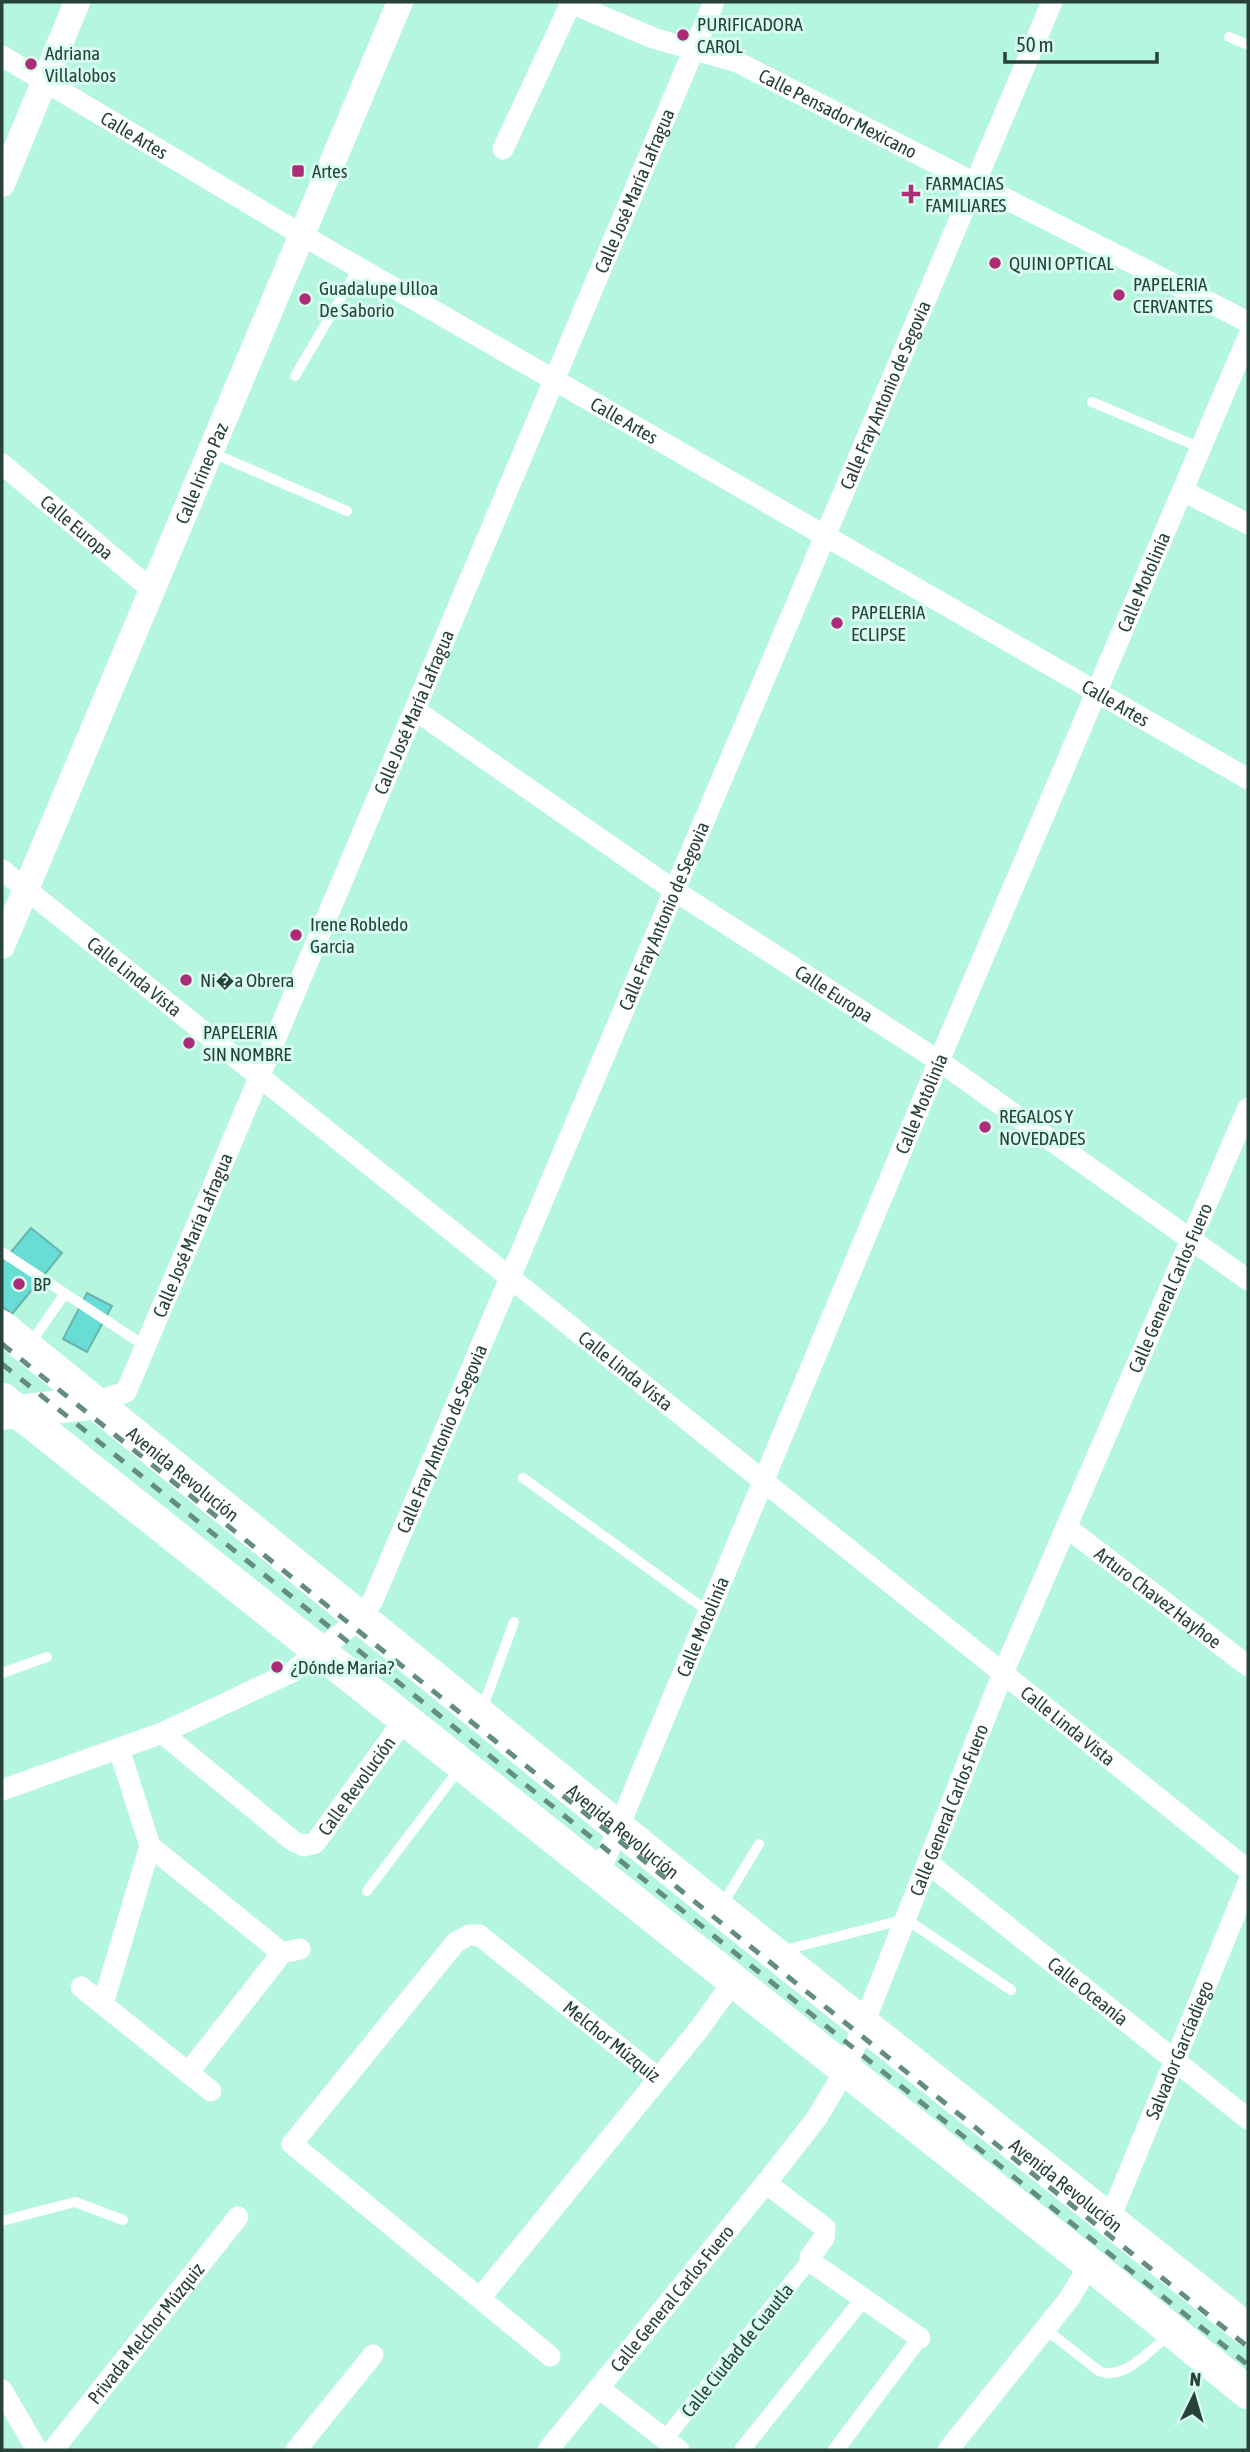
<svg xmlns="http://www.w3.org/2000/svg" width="1250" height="2452" viewBox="0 0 1250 2452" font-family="'Asap Condensed',sans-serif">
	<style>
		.building { fill: #67ddd5; stroke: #6ab2ad; stroke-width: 2 }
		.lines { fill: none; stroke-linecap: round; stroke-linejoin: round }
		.service { stroke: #fff; stroke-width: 10 }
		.pedestrian { stroke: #fff; stroke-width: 16 }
		.minor { stroke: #fff; stroke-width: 21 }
		.tertiary { stroke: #fff; stroke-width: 26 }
		.primary { stroke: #fff; stroke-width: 33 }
		.rail { stroke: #638d7e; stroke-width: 5; stroke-dasharray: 12 12; stroke-linecap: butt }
		.poi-dot { fill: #ad2c77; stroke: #d7fdee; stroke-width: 2.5 }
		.labels { text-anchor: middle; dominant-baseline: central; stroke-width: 6; stroke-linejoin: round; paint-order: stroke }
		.poi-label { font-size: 19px; fill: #284239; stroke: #d7fdee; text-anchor: start }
		.street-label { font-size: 19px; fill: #284239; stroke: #d7fdee }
	</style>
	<rect width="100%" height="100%" fill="#b5f6de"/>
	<path class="building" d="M31,1228L62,1253L12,1314L2,1306V1263Z
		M87,1293L112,1306L87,1352L63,1339Z"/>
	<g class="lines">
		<path class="service" d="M1229,37L1248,45
			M295,376L359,267
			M1092,402L1201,448
			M210,452L347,511
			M2,1252L145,1346
			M30,1344L64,1295
			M523,1478L709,1612
			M2,1673L47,1657
			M481,1712L514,1622
			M367,1891L460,1768
			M721,1907L759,1844
			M781,1951L906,1919L1011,1990
			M2,2221L75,2202L123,2220
			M1045,2329L1099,2371C1124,2382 1152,2348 1170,2334"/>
		<path class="pedestrian" d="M665,2439L810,2260
			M742,2450L864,2298
			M836,2450L920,2338"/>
		<g class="minor">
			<path id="s1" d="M569,2L653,38L737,62L1248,322"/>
			<path id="s2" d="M2,56L302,235L1248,779"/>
			<path d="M503,149L571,3"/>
			<path id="s3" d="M2,464L152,590"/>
			<path d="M1183,491L1248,524"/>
			<path id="s4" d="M415,710L675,891L939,1061L1248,1280"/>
			<path id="s5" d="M2,870L1248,1870"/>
			<path id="s6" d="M92,1403L126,1392L714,2"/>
			<path id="s7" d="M1066,1527L1248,1666"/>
			<path id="s8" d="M162,1733L293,1841L304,1846L315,1843L404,1720"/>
			<path id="s9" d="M2,1790L162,1733L292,1672L362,1617L373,1600L1052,2"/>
			<path d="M150,1846L282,1953"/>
			<path id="s10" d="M928,1863L1248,2119"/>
			<path id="s11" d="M599,1874L939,1061L1248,337"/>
			<path d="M81,1987L211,2091"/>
			<path d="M103,2004L150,1846L119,1749"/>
			<path d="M188,2073L282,1953L300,1949"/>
			<path d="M766,2183L825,2228L824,2238L810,2257L811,2262L920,2338"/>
			<path id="s12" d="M1110,2218L1248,1883"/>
			<path d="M480,2298L699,2029L733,1982"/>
			<path id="s13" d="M550,2356L292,2144L456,1942L469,1935H479L658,2078"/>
			<path d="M599,2388L679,2450"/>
			<path d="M2,2390L37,2450"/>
			<path id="s14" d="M53,2450L238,2217"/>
			<path d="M296,2450L373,2355"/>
			<path id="s15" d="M548,2450L766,2183L816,2119L845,2071L1003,1673L1248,1108"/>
			<path d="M948,2450L1069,2299L1090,2264"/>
		</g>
		<g class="tertiary">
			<path d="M2,184L77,2"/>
			<path id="s16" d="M2,946L400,2"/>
		</g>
		<g class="primary">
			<path id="s17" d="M2,1327L719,1909L1248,2330"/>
			<path d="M2,1399L1090,2264L1248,2393"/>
			<path d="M4,1413L92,1403"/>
		</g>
		<path class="rail" d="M2,1344L1248,2347
			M2,1364L1248,2365"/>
	</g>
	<g class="poi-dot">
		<circle cx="683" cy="35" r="7"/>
		<circle cx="31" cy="64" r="7"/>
		<rect x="291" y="164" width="14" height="14" rx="3.5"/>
		<path d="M907.5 183.5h7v7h7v7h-7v7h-7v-7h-7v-7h7z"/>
		<circle cx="995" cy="263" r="7"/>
		<circle cx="1119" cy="295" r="7"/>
		<circle cx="305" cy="299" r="7"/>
		<circle cx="837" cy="623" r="7"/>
		<circle cx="296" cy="935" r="7"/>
		<circle cx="186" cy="980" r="7"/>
		<circle cx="189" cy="1043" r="7"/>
		<circle cx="985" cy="1127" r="7"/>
		<circle cx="19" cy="1284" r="7"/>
		<circle cx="277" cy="1667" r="7"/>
	</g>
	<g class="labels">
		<g class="poi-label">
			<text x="697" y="24">PURIFICADORA<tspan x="697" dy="22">CAROL</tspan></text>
			<text x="45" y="53">Adriana<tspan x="45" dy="22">Villalobos</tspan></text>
			<text x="312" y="171">Artes</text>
			<text x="925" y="183">FARMACIAS<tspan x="925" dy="22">FAMILIARES</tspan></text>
			<text x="1009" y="263">QUINI OPTICAL</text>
			<text x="1133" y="284">PAPELERIA<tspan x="1133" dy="22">CERVANTES</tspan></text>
			<text x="319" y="288">Guadalupe Ulloa<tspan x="319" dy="22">De Saborio</tspan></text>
			<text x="851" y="612">PAPELERIA<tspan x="851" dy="22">ECLIPSE</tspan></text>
			<text x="310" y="924">Irene Robledo<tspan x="310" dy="22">Garcia</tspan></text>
			<text x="200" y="980">Ni�a Obrera</text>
			<text x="203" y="1032">PAPELERIA<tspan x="203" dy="22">SIN NOMBRE</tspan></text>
			<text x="999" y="1116">REGALOS Y<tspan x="999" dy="22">NOVEDADES</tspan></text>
			<text x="33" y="1284">BP</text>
			<text x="291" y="1667">¿Dónde Maria?</text>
		</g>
		<g class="street-label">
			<text stroke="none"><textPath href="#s1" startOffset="292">Calle Pensador Mexicano</textPath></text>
			<text stroke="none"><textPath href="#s2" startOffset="154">Calle Artes</textPath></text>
			<text stroke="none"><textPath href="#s6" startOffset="1340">Calle José María Lafragua</textPath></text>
			<text stroke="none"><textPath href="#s9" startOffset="1732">Calle Fray Antonio de Segovia</textPath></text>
			<text stroke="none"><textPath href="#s2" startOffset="721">Calle Artes</textPath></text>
			<text stroke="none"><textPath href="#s16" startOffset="513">Calle Irineo Paz</textPath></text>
			<text stroke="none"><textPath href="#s3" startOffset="98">Calle Europa</textPath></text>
			<text stroke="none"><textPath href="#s11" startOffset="1402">Calle Motolinía</textPath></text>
			<text stroke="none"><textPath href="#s2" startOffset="1288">Calle Artes</textPath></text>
			<text stroke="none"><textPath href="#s6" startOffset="774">Calle José María Lafragua</textPath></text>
			<text stroke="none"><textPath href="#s9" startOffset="1166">Calle Fray Antonio de Segovia</textPath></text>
			<text stroke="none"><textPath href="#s5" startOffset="170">Calle Linda Vista</textPath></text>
			<text stroke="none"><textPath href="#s4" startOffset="506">Calle Europa</textPath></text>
			<text stroke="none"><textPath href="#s11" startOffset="835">Calle Motolinía</textPath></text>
			<text stroke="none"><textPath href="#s6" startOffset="206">Calle José María Lafragua</textPath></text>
			<text stroke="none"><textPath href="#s15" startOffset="1330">Calle General Carlos Fuero</textPath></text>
			<text stroke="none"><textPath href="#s5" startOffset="800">Calle Linda Vista</textPath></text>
			<text stroke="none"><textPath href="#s9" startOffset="598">Calle Fray Antonio de Segovia</textPath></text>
			<text stroke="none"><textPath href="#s17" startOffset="233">Avenida Revolución</textPath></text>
			<text stroke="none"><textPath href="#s7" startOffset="116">Arturo Chavez Hayhoe</textPath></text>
			<text stroke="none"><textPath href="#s11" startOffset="268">Calle Motolinía</textPath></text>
			<text stroke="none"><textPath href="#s5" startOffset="1367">Calle Linda Vista</textPath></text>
			<text stroke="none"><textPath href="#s8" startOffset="264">Calle Revolución</textPath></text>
			<text stroke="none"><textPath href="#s15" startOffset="763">Calle General Carlos Fuero</textPath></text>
			<text stroke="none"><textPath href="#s17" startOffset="800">Avenida Revolución</textPath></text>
			<text stroke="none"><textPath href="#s10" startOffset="205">Calle Oceanía</textPath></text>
			<text stroke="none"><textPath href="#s13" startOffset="789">Melchor Múzquiz</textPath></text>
			<text stroke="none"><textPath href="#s12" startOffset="182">Salvador Garcíadiego</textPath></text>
			<text stroke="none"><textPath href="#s17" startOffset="1367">Avenida Revolución</textPath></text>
			<text stroke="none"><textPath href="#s15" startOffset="196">Calle General Carlos Fuero</textPath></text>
			<text stroke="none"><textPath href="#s14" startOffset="149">Privada Melchor Múzquiz</textPath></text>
			<text transform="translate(737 2350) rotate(-51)">Calle Ciudad de Cuautla</text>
		</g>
	</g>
	<rect width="1250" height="2452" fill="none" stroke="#284239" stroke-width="7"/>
	<g transform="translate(1194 2396) rotate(5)" stroke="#d7fdee" stroke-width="5" paint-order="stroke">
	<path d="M0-5L12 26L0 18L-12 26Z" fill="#284239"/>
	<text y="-10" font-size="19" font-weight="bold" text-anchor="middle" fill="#284239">N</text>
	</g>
	<path d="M1005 52v10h152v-10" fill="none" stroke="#284239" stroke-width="3.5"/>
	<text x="1016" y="52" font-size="21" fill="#284239" stroke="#d7fdee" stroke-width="5" paint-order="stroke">50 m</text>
</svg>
